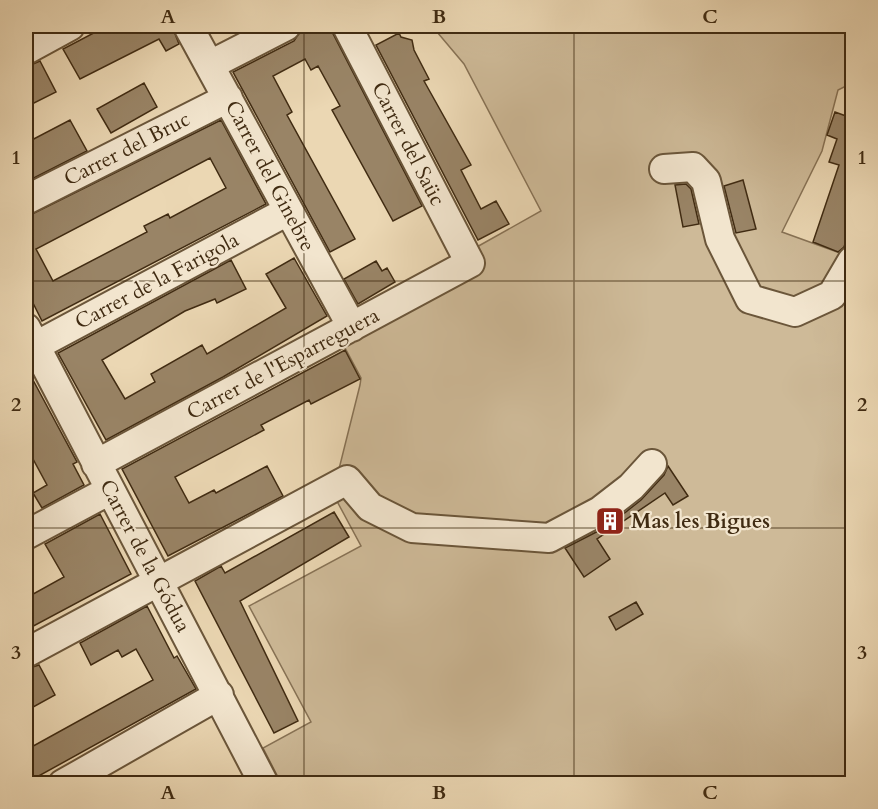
<svg xmlns="http://www.w3.org/2000/svg" width="878" height="809" viewBox="0 0 878 809" font-family="Cardo,serif">
	<style>
		.green { fill: #ceba98; stroke: #877255; stroke-width: 1.5 }
		.building { fill: #998466; stroke: #402b12; stroke-width: 1.5; fill-rule: evenodd }
		.lines { fill: none; stroke-linecap: round; stroke-linejoin: round }
		.minor-casing { stroke: #6b563a; stroke-width: 32 }
		.minor { stroke: #f2e5ce; stroke-width: 28 }
		.grid { fill: none; stroke: #402b12; stroke-width: 1.5; stroke-opacity: 0.55 }
		.labels { text-anchor: middle; dominant-baseline: central; stroke-width: 4.5; stroke-linejoin: round; paint-order: stroke }
		.street-label { font-size: 21px; fill: #402b12; stroke: #f2e5ce }
		.poi-label { font-size: 21px; font-weight: bold; fill: #402b12; stroke: #f2e5ce; text-anchor: start }
		.neatline { fill: none; stroke: #402b12; stroke-width: 2 }
		.grid-label { font-size: 20px; text-anchor: middle; font-weight: bold; fill: #402b12 }
	</style>
	<rect width="100%" height="100%" fill="#ebd7b3"/>
	<filter id="stains"><feTurbulence type="fractalNoise" baseFrequency=".00333" numOctaves="4"/><feColorMatrix values="0 0 0 0 .2 0 0 0 0 .09 0 0 0 0 .02 0 0 0 .5 -.17"/></filter>
	<radialGradient id="worn" r=".72"><stop offset=".6" stop-color="#630" stop-opacity="0"/><stop offset="1" stop-color="#630" stop-opacity=".3"/></radialGradient>
	<path class="green" d="M432,26H852V83L838,90L822,151L782,232L840,253L852,221V783H281L263,748L311,722L249,606L361,546L324,477L339,469L360,385L361,378L343,344L475,248L541,211L464,64Z"/>
	<path class="building" d="M107,26H172L179,44L166,51L159,39L80,79L63,49Z
		M310,26H329L422,206L393,221L332,110L340,106L318,66L311,70L305,59L273,76L292,112L287,115L355,239L330,252L233,72L294,41L301,30Z
		M399,33L401,37L412,40L414,50L429,79L424,81L471,165L461,170L481,209L496,201L509,224L478,240L376,45Z
		M40,61L56,92L26,107V67Z
		M144,83L157,107L111,133L97,109Z
		M851,102L852,224L844,247L838,252L813,242L839,165L829,162L837,139L827,135L835,112L846,116Z
		M70,120L87,151L26,182V143Z
		M221,120L266,204L42,321L26,289V217ZM210,158L226,188L170,218L168,214L144,226L147,232L53,281L36,249Z
		M743,180L756,229L736,233L724,186Z
		M686,184L691,189L699,224L683,227L675,185Z
		M294,258L327,316L223,377L106,440L58,353L231,260L246,289L217,303L215,299L185,311L102,360L125,399L155,382L151,374L202,345L207,354L286,308L266,274Z
		M376,261L382,271L387,268L395,282L358,304L344,279Z
		M345,350L360,379L311,404L309,400L261,425L264,430L175,477L189,503L214,490L216,493L267,466L283,496L168,556L122,469Z
		M26,367L77,462L73,464L84,485L42,508L33,493L47,485L26,446Z
		M668,466L688,496L673,505L665,493L597,539L610,559L584,577L565,548L608,526L641,500L664,475Z
		M334,512L349,537L240,601L298,721L274,733L195,581L221,566L225,573Z
		M100,514L131,574L26,630V598L64,577L45,544Z
		M636,602L643,614L616,630L609,617Z
		M147,606L174,658L177,656L196,689L26,783V750L153,680L136,649L122,657L118,650L91,665L80,643Z
		M39,665L55,695L26,711V669Z"/>
	<g class="lines">
		<g class="minor-casing">
			<path id="minor" d="M188,26L352,327
				M26,50L70,26
				M210,65L286,26
				M664,169L693,167L706,181L720,239L750,299L795,312L832,295L852,261
				M26,200L228,98
				M26,328L264,784
				M26,351L288,211
				M96,464L470,263L347,26
				M26,535L110,490
				M26,653L347,480L370,507L412,528L549,538L600,511L631,487L652,464
				M63,784L219,695"/>
		</g>
		<use href="#minor" class="minor"/>
	</g>
	<path class="grid" d="M304,26V784M574,26V784M26,281H852M26,528H852"/>
	<defs>
		<g id="building-square" transform="scale(1.5)"><rect x="-9" y="-9" width="18" height="18" rx="4" fill="#8f2418" stroke="#f2e5ce"/><path d="M-4-6H4V6H1V3H-1V6H-4ZM-2.5-4.3h1.7v1.8h-1.7ZM.8-4.3h1.7v1.8H.8ZM-2.5-1h1.7V.8h-1.7ZM.8-1h1.7V.8H.8Z" fill="#fff"/></g>
	</defs>
	<g fill-rule="evenodd">
		<use href="#building-square" x="610" y="521"/>
	</g>
	<g class="labels">
		<g class="street-label">
			<text transform="translate(408 144) rotate(63)">Carrer del Saüc</text>
			<text transform="translate(127 149) rotate(-27)">Carrer del Bruc</text>
			<text transform="translate(270 176) rotate(62)">Carrer del Ginebre</text>
			<text transform="translate(157 281) rotate(-28)">Carrer de la Farigola</text>
			<text transform="translate(283 364) rotate(-28)">Carrer de l'Esparreguera</text>
			<text transform="translate(145 556) rotate(62)">Carrer de la Gódua</text>
		</g>
		<g class="poi-label">
			<text x="631" y="521">Mas les Bigues</text>
		</g>
	</g>
	<rect width="878" height="809" fill="none" stroke="#ebd7b3" stroke-width="66"/>
	<rect x="33" y="33" width="812" height="743" class="neatline"/>
	<g class="grid-label">
		<text x="168" y="23">A</text>
		<text x="439" y="23">B</text>
		<text x="710" y="23">C</text>
		<text x="16" y="164">1</text>
		<text x="862" y="164">1</text>
		<text x="16" y="411">2</text>
		<text x="862" y="411">2</text>
		<text x="16" y="659">3</text>
		<text x="862" y="659">3</text>
		<text x="168" y="799">A</text>
		<text x="439" y="799">B</text>
		<text x="710" y="799">C</text>
	</g>
	<rect width="100%" height="100%" filter="url(#stains)"/>
	<rect width="100%" height="100%" fill="url(#worn)"/>
</svg>
